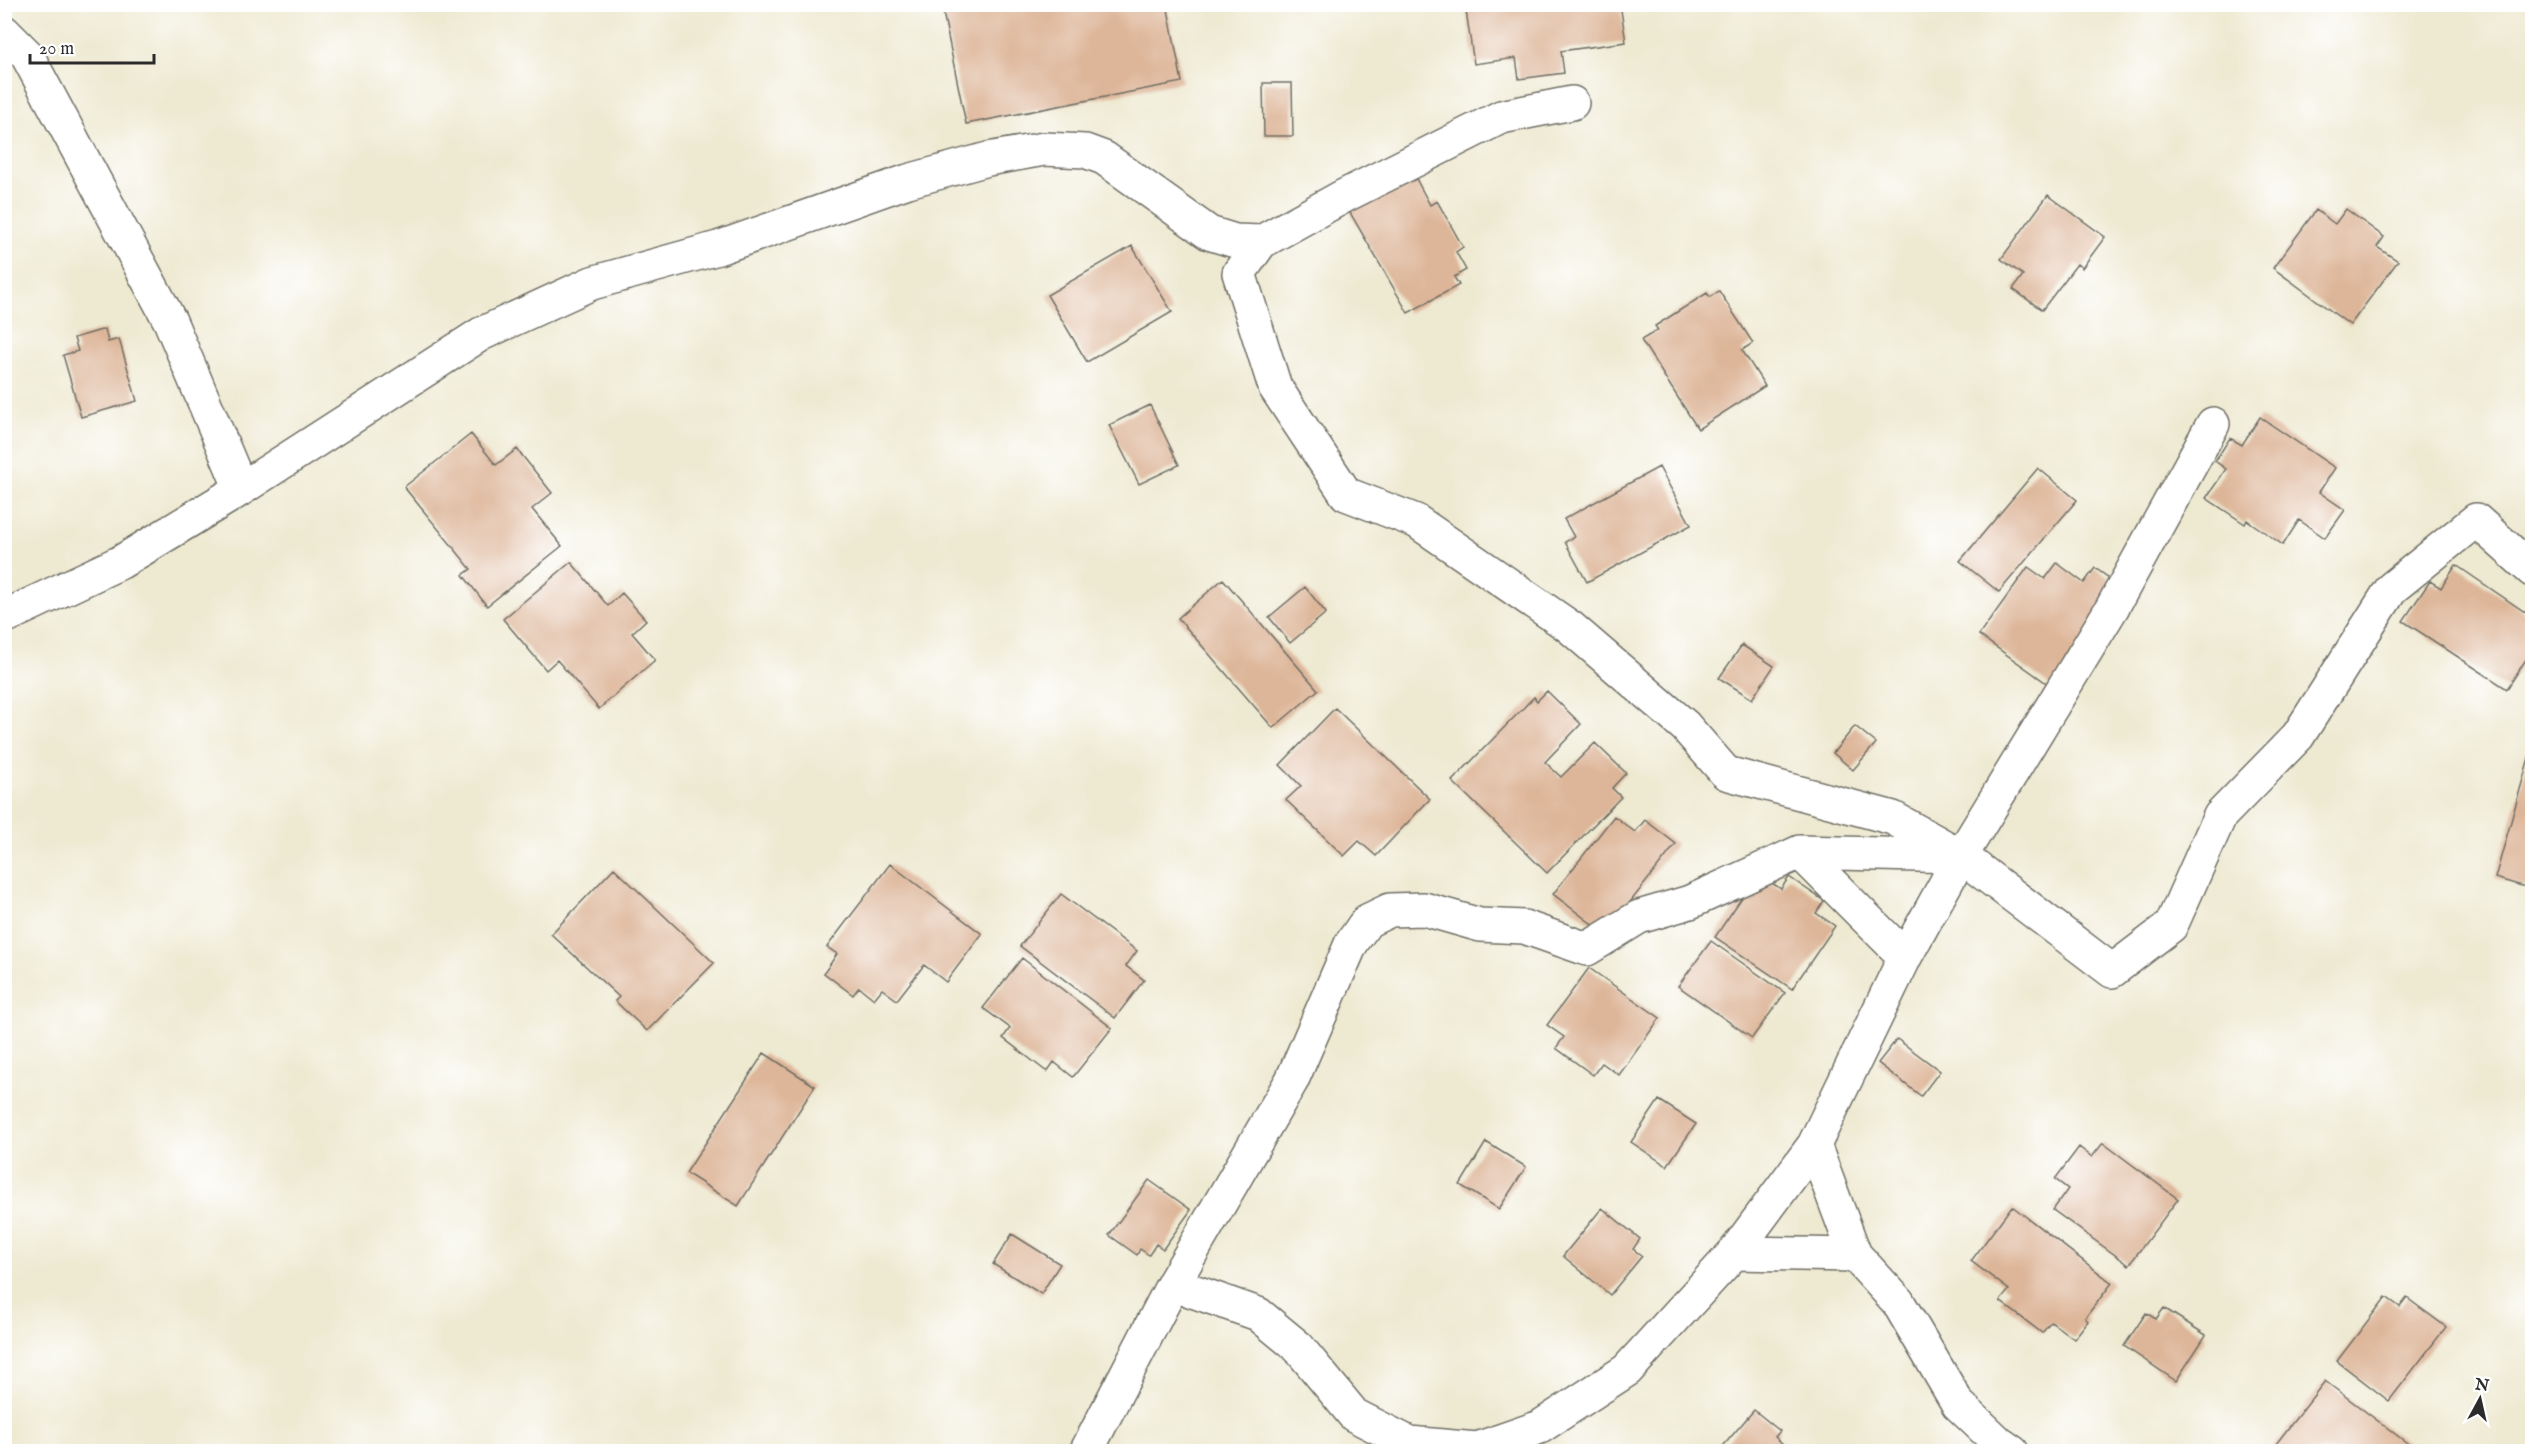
<svg xmlns="http://www.w3.org/2000/svg" width="2537" height="1456" viewBox="0 0 2537 1456" font-family="'IM FELL English',serif">
	<style>
		.building { fill: #ddb598 }
		.lines { fill: none; stroke-linecap: round; stroke-linejoin: round }
		.street-casing { stroke: #6f6e65; stroke-width: 36 }
		.street { stroke: #fff; stroke-width: 33 }
	</style>
	<rect width="100%" height="100%" fill="#fff"/>
	<filter id="ink" filterUnits="userSpaceOnUse"><feTurbulence type="fractalNoise" baseFrequency=".0167" numOctaves="2"/><feDisplacementMap in="SourceGraphic" scale="12" xChannelSelector="R" yChannelSelector="G"/><feConvolveMatrix kernelMatrix="1 2 1 2 8 2 1 2 1" color-interpolation-filters="sRGB"/></filter>
	<filter id="wash" filterUnits="userSpaceOnUse"><feTurbulence type="fractalNoise" baseFrequency=".008" numOctaves="4" result="noise"/><feDisplacementMap in="SourceGraphic" scale="24" xChannelSelector="R" yChannelSelector="G"/><feGaussianBlur stdDeviation="1.35" result="paint"/><feColorMatrix in="noise" values="0 0 0 0 0 0 0 0 0 0 0 0 0 0 0 0 0 1.4 0 .05"/><feComposite in="paint" operator="in"/></filter>
	<g filter="url(#wash)">
		<rect width="100%" height="100%" fill="#eee9d1"/>
		<g id="blocks">
			<path class="building" d="M980,4H1167L1182,82L966,124L943,12Z
				M1465,4H1620L1626,42L1561,51L1564,73L1519,79L1516,58L1474,64Z
				M1263,83H1292L1293,136H1264Z
				M1413,173L1430,205L1437,201L1463,247L1456,252L1466,270L1454,277L1459,285L1408,313L1348,209Z
				M2048,195L2105,237L2082,268L2077,264L2042,310L2013,289L2023,275L2001,259Z
				M2346,209L2384,237L2377,247L2398,261L2350,325L2273,268L2316,210L2335,224Z
				M1132,246L1172,312L1087,362L1047,295Z
				M1719,291L1753,343L1742,350L1765,386L1698,429L1641,340L1658,330L1655,326L1707,293L1710,297Z
				M105,329L108,342L119,339L137,401L81,417L63,355L78,351L74,338Z
				M1150,405L1179,465L1139,484L1109,425Z
				M2260,417L2335,468L2319,492L2345,510L2325,538L2299,520L2283,545L2247,520L2245,524L2206,498L2226,469L2215,461L2230,438L2242,445Z
				M471,434L496,465L517,449L552,493L532,509L562,546L487,606L463,575L471,569L404,487Z
				M1659,467L1691,525L1587,582L1565,542L1574,537L1564,519Z
				M2038,468L2077,500L1999,592L1960,561Z
				M571,562L608,606L622,593L646,620L632,633L655,660L599,709L557,660L546,670L503,619Z
				M2057,563L2084,583L2095,568L2120,586L2052,687L1979,635L2028,567L2045,579Z
				M2456,565L2532,617V650L2507,689L2403,621L2430,581L2441,588Z
				M1223,579L1318,690L1273,728L1178,618Z
				M1305,587L1326,613L1290,643L1269,617Z
				M1742,645L1774,666L1752,699L1719,678Z
				M1547,691L1581,724L1545,762L1561,777L1595,743L1626,773L1612,788L1621,797L1547,873L1452,781L1534,697L1537,701Z
				M1335,708L1430,799L1376,856L1359,841L1344,856L1286,800L1301,786L1280,765Z
				M1855,726L1876,743L1853,770L1833,753Z
				M2532,747V889L2495,878Z
				M1614,816L1635,832L1645,820L1676,844L1605,934L1553,894Z
				M890,864L982,934L946,982L924,965L897,1000L882,989L874,999L859,987L853,995L824,973L837,954L827,947Z
				M614,868L714,963L647,1031L615,1001L619,997L551,934Z
				M1758,874L1781,889L1789,877L1824,901L1816,913L1835,926L1792,989L1715,937Z
				M1061,894L1137,951L1126,966L1144,980L1115,1018L1020,946Z
				M1711,941L1785,993L1752,1038L1678,986Z
				M1022,958L1112,1028L1073,1077L1054,1062L1047,1072L1003,1038L1010,1028L983,1008Z
				M1589,968L1660,1018L1619,1075L1602,1063L1593,1075L1556,1048L1564,1037L1547,1025Z
				M1897,1039L1940,1071L1921,1096L1878,1063Z
				M764,1053L815,1086L738,1206L686,1173Z
				M1659,1100L1696,1124L1667,1166L1631,1142Z
				M1486,1142L1526,1167L1499,1209L1460,1185Z
				M2103,1143L2178,1199L2129,1265L2053,1210L2068,1189L2055,1179L2079,1147L2092,1157Z
				M1149,1180L1191,1210L1163,1249L1156,1244L1149,1255L1140,1249L1137,1255L1109,1235Z
				M2012,1206L2112,1283L2085,1318L2088,1321L2074,1339L2051,1322L2042,1333L2000,1301L2009,1290L1971,1261Z
				M1602,1208L1640,1239L1633,1249L1642,1256L1610,1295L1563,1256Z
				M1012,1234L1060,1264L1041,1294L993,1264Z
				M2386,1297L2400,1307L2407,1298L2446,1327L2389,1401L2337,1361Z
				M2164,1308L2206,1335L2176,1381L2124,1346L2146,1313L2156,1319Z
				M2325,1381L2419,1452H2276L2272,1449Z
				M1754,1410L1780,1431L1775,1437L1792,1452H1718Z"/>
		</g>
	</g>
	<g filter="url(#ink)">
		<use href="#blocks" fill-opacity="0" stroke="#6f6e65" stroke-width="1.5"/>
		<g class="lines">
			<g class="street-casing">
				<path id="street" d="M4,32L27,55L170,321L241,489
					M1261,242L1239,273L1275,387L1346,494L1416,521L1570,627L1685,726L1726,773L1893,818L1961,856L2112,971L2171,926L2220,816L2298,736L2392,588L2476,520L2532,570
					M4,617L121,562L241,489L481,334L592,283L718,248L908,181L988,159L1044,149L1085,151L1104,158L1209,233L1235,241L1261,242L1344,196L1501,117L1572,103
					M1800,852L1905,957
					M1814,1145L1855,1255L1898,1302L1958,1404L1999,1443L2012,1452
					M1734,1253L1855,1255
					M1173,1284L1258,1314L1298,1347L1354,1415L1409,1443L1477,1449L1540,1427L1627,1370L1734,1253L1814,1145L1905,957L1961,856L2112,608L2213,424
					M1086,1452L1173,1284L1292,1080L1351,944L1367,921L1390,910L1424,909L1480,925L1524,927L1587,949L1639,917L1690,902L1800,852L1957,856"/>
			</g>
			<use href="#street" class="street"/>
		</g>
	</g>
	<rect width="2537" height="1456" fill="none" stroke="#fff" stroke-width="24"/>
	<g transform="translate(2480 1399) rotate(8)" stroke="#ffffff" stroke-width="4.5" paint-order="stroke">
	<path d="M0-4.5L10 22L0 15L-10 22Z" fill="#2b2b2b"/>
	<text y="-9" font-size="16" font-weight="bold" text-anchor="middle" fill="#2b2b2b">N</text>
	</g>
	<path d="M30 54v9h124v-9" fill="none" stroke="#2b2b2b" stroke-width="3"/>
	<text x="39" y="54" font-size="18" fill="#2b2b2b" stroke="#ffffff" stroke-width="4.5" paint-order="stroke">20 m</text>
</svg>
